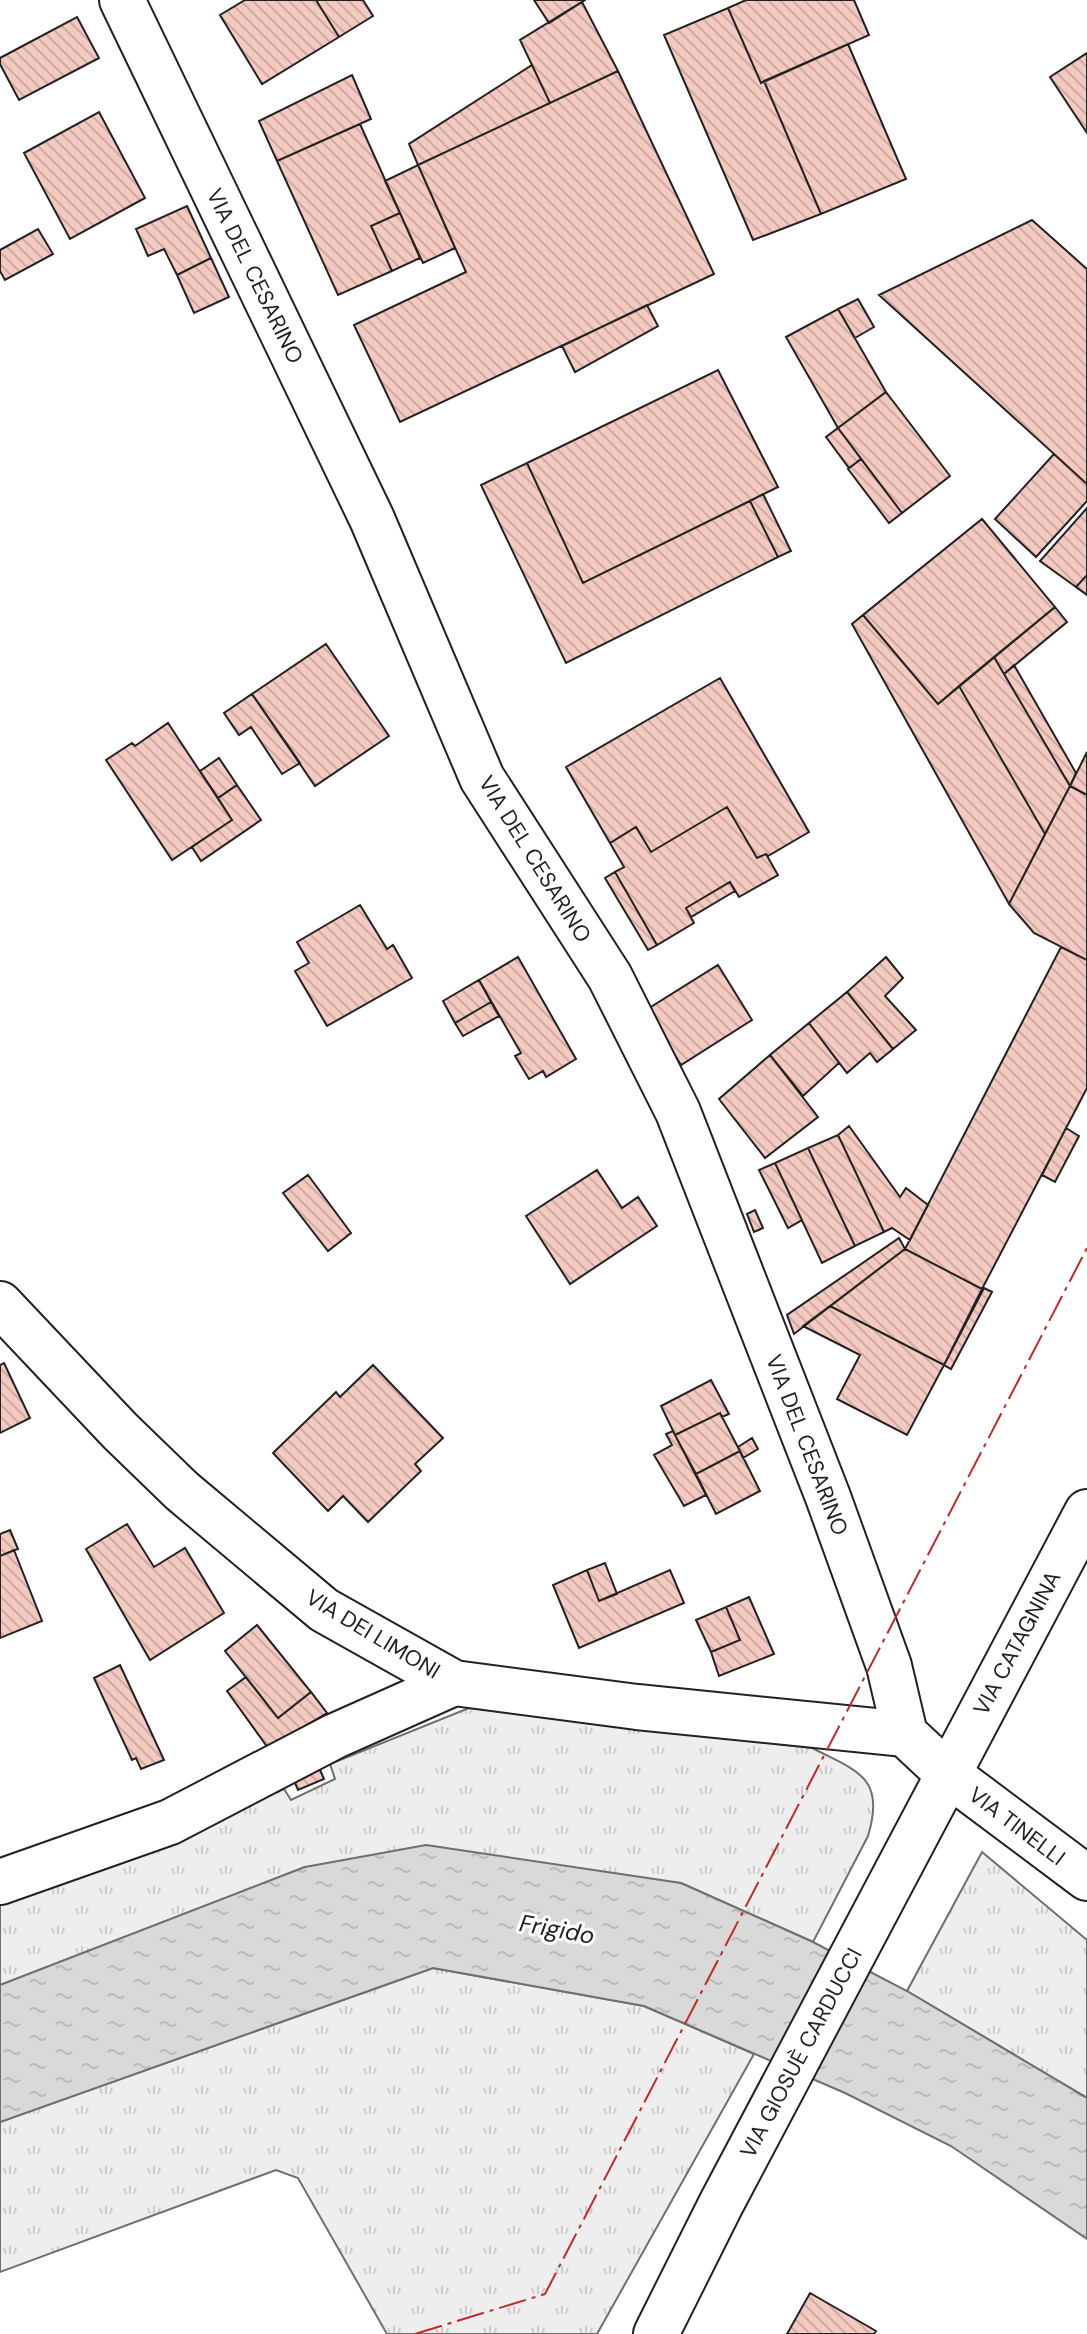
<svg xmlns="http://www.w3.org/2000/svg" width="1087" height="2334" viewBox="0 0 1087 2334" font-family="'DM Sans',sans-serif">
	<style>
		.grass { fill: url(#grass-tufts); stroke: #6f6f6f; stroke-width: 2 }
		.water { fill: url(#water-ripples); stroke: #6f6f6f; stroke-width: 2 }
		.building { fill: url(#building-back-hatch); stroke: #222; stroke-width: 2 }
		.lines { fill: none; stroke-linecap: round; stroke-linejoin: round }
		.street-casing { stroke: #222; stroke-width: 48 }
		.secondary-casing { stroke: #222; stroke-width: 48 }
		.street { stroke: #fff; stroke-width: 44 }
		.secondary { stroke: #fff; stroke-width: 44 }
		.power { stroke: #c62828; stroke-width: 2; stroke-dasharray: 28 6 4 6; stroke-linecap: butt }
		.labels { text-anchor: middle; dominant-baseline: central; stroke-width: 6; stroke-linejoin: round; paint-order: stroke }
		.street-label { font-size: 22px; fill: #222; stroke: #fff }
		.water-label { font-size: 24px; font-style: italic; fill: #222; stroke: #fff }
	</style>
	<defs>
		<pattern id="grass-tufts" width="24" height="20" patternUnits="userSpaceOnUse" patternTransform="scale(2)"><rect width="24" height="20" fill="#eee"/><path d="M3 7l-1-3M5 7V3M7 7l1-3M15 17l-1-3M17 17v-4M19 17l1-3" fill="none" stroke="#ccc"/></pattern>
		<pattern id="water-ripples" width="26" height="14" patternUnits="userSpaceOnUse" patternTransform="scale(2)"><rect width="26" height="14" fill="#d9d9d9"/><path d="M2 4q2-2 4 0t4 0M15 11q2-2 4 0t4 0" fill="none" stroke="#bababa"/></pattern>
		<pattern id="building-back-hatch" width="6" height="6" patternUnits="userSpaceOnUse" patternTransform="scale(2)"><rect width="6" height="6" fill="#f3c9c0"/><path d="M-1 5l2 2M0 0l6 6M5-1l2 2" fill="none" stroke="#d0aca5"/></pattern>
	</defs>
	<rect width="100%" height="100%" fill="#fff"/>
	<path class="grass" d="M469,1708L812,1748C857,1771 886,1777 868,1836L813,1942L681,1883L305,1867L0,1985V1900L92,1867L284,1789L291,1800L335,1779L330,1764Z
		M982,1852L1087,1940V2098L907,1991Z
		M433,1968L644,2006L754,2054L597,2334H387L298,2178L276,2170L0,2272V2122Z"/>
	<path class="water" d="M426,1845L681,1883L813,1942L907,1991L1087,2098V2239L951,2146L845,2093L644,2006L433,1968L0,2122V1985L305,1867Z"/>
	<path class="building" d="M245,0H316L339,37L262,84L220,15Z
		M316,0H363L373,16L339,37Z
		M534,0H585L549,23Z
		M746,0H854L869,35L761,83L728,8Z
		M582,2L618,71L550,103L520,40Z
		M728,8L761,83L764,81L821,214L753,240L664,35Z
		M77,17L99,58L19,100L0,64V58Z
		M848,44L906,179L821,214L764,81Z
		M1087,53V133L1050,77Z
		M532,65L550,103L418,165L409,144Z
		M618,71L714,274L400,422L354,325L466,272L418,165Z
		M352,75L371,119L277,161L259,121Z
		M99,112L145,198L70,239L24,153Z
		M360,124L400,213L371,226L392,271L338,295L277,161Z
		M418,165L455,248L423,263L385,181Z
		M187,206L211,258L177,275L164,249L148,256L136,229Z
		M400,213L420,258L392,271L371,226Z
		M1032,220L1087,269V484L879,295Z
		M38,229L53,254L5,280L0,271V250Z
		M211,258L229,297L194,313L177,275Z
		M858,299L874,327L855,338L838,309Z
		M647,305L658,326L575,372L562,346Z
		M838,309L886,392L838,428L786,337Z
		M718,370L778,487L583,583L527,463Z
		M886,392L950,476L902,513L838,428Z
		M838,428L861,459L849,468L826,437Z
		M1054,454L1087,484V501L1036,557L995,519Z
		M861,459L902,513L889,523L848,469Z
		M527,463L583,583L750,501L778,557L566,663L481,485Z
		M763,494L791,551L778,557L750,501Z
		M1087,508V575L1076,587L1040,561Z
		M982,519L1055,607L938,704L863,615Z
		M1087,575V595L1076,587Z
		M1055,607L1067,622L1004,674L994,657Z
		M863,615L938,704L959,686L1045,834L1009,904L852,624Z
		M326,644L389,736L315,786L252,694Z
		M994,657L1070,786L1045,834L959,686Z
		M1014,665L1076,773L1070,786L1004,674Z
		M720,678L809,832L768,856L766,854L757,858L727,807L651,852L636,827L610,843L566,767Z
		M252,694L300,763L282,774L251,727L239,735L224,713Z
		M168,723L232,820L172,860L106,760L132,743L135,746Z
		M1087,752V795L1070,786Z
		M219,758L237,785L218,798L200,771Z
		M237,785L261,820L201,861L192,847L232,820L218,798Z
		M1070,786L1087,795V960L1034,933L1009,904Z
		M727,807L757,858L766,854L778,875L739,897L730,882L686,908L694,923L657,945L615,872L624,867L610,843L636,827L651,852Z
		M615,872L657,945L648,950L605,878Z
		M730,882L735,891L691,917L686,908Z
		M360,905L387,949L393,945L412,978L327,1026L295,971L309,963L297,942Z
		M1061,947L1087,960V1088L982,1289L905,1249Z
		M518,957L576,1059L546,1077L543,1071L529,1079L515,1056L521,1053L479,980Z
		M886,957L903,978L885,996L916,1030L893,1049L847,992Z
		M718,965L752,1020L681,1065L646,1010Z
		M479,980L491,1002L455,1023L443,1001Z
		M847,992L893,1049L877,1062L870,1053L847,1073L809,1023Z
		M491,1002L499,1016L463,1036L455,1023Z
		M809,1023L839,1063L803,1096L770,1055Z
		M770,1055L818,1117L765,1158L719,1099Z
		M849,1126L900,1197L906,1188L928,1205L910,1240L892,1228L884,1232L838,1135Z
		M1066,1128L1079,1136L1055,1182L1042,1175Z
		M838,1135L884,1232L855,1246L808,1148Z
		M808,1148L855,1246L822,1263L775,1163Z
		M775,1163L802,1220L788,1228L759,1170Z
		M597,1170L622,1208L638,1197L657,1226L570,1284L526,1216Z
		M308,1175L351,1233L328,1251L283,1193Z
		M755,1210L763,1228L754,1232L747,1214Z
		M899,1238L905,1249L794,1334L787,1315Z
		M905,1249L982,1289L944,1365L830,1306Z
		M984,1288L992,1292L951,1369L944,1365Z
		M830,1306L944,1365L907,1435L837,1399L860,1355L803,1326Z
		M4,1363L30,1418L0,1433V1365Z
		M373,1365L443,1438L415,1464L421,1471L368,1522L343,1496L328,1511L273,1453L336,1392L340,1397Z
		M711,1380L729,1414L722,1417L720,1413L675,1435L661,1406Z
		M720,1413L740,1451L696,1474L675,1435Z
		M673,1431L706,1495L684,1506L654,1455L672,1445L666,1434Z
		M752,1438L758,1449L743,1458L738,1447Z
		M740,1451L760,1491L716,1514L696,1474Z
		M127,1524L154,1567L185,1548L224,1613L150,1660L86,1549Z
		M10,1530L18,1549L0,1556V1534Z
		M14,1550L42,1621L0,1638V1556Z
		M605,1563L617,1594L599,1601L587,1570Z
		M587,1570L599,1601L670,1570L684,1603L579,1648L553,1585Z
		M749,1597L774,1654L719,1676L711,1652L740,1640L726,1607Z
		M726,1607L740,1640L711,1652L696,1620Z
		M257,1625L311,1692L278,1718L225,1651Z
		M120,1665L164,1760L141,1769L136,1758L132,1760L94,1678Z
		M246,1677L278,1718L311,1692L327,1713L268,1748L227,1691Z
		M318,1765L324,1779L298,1790L292,1776Z
		M810,2293L876,2331L874,2334H787Z"/>
	<g class="lines">
		<g class="street-casing">
			<path id="street" d="M122,0L372,519L482,778L610,977L678,1112L828,1497L889,1666L905,1734
				M0,1304L120,1431L182,1491L324,1610L454,1683L637,1707L905,1734
				M905,1734L948,1774L1087,1878
				M0,1882L170,1822L335,1736L454,1683"/>
		</g>
		<g class="secondary-casing">
			<path id="secondary" d="M656,2334L721,2204L1087,1512"/>
		</g>
		<use href="#street" class="street"/>
		<use href="#secondary" class="secondary"/>
		<path class="power" d="M415,2334L545,2294L1087,1248"/>
	</g>
	<g class="labels">
		<g class="street-label">
			<text transform="translate(255 276) rotate(64)">VIA DEL CESARINO</text>
			<text transform="translate(535 859) rotate(58)">VIA DEL CESARINO</text>
			<text transform="translate(807 1445) rotate(69)">VIA DEL CESARINO</text>
			<text transform="translate(373 1634) rotate(31)">VIA DEI LIMONI</text>
			<text transform="translate(1017 1643) rotate(-62)">VIA CATAGNINA</text>
			<text transform="translate(1017 1826) rotate(37)">VIA TINELLI</text>
			<text transform="translate(801 2053) rotate(-62)">VIA GIOSUÈ CARDUCCI</text>
		</g>
		<g class="water-label">
			<text transform="translate(557 1929) rotate(10)">Frigido</text>
		</g>
	</g>
</svg>
